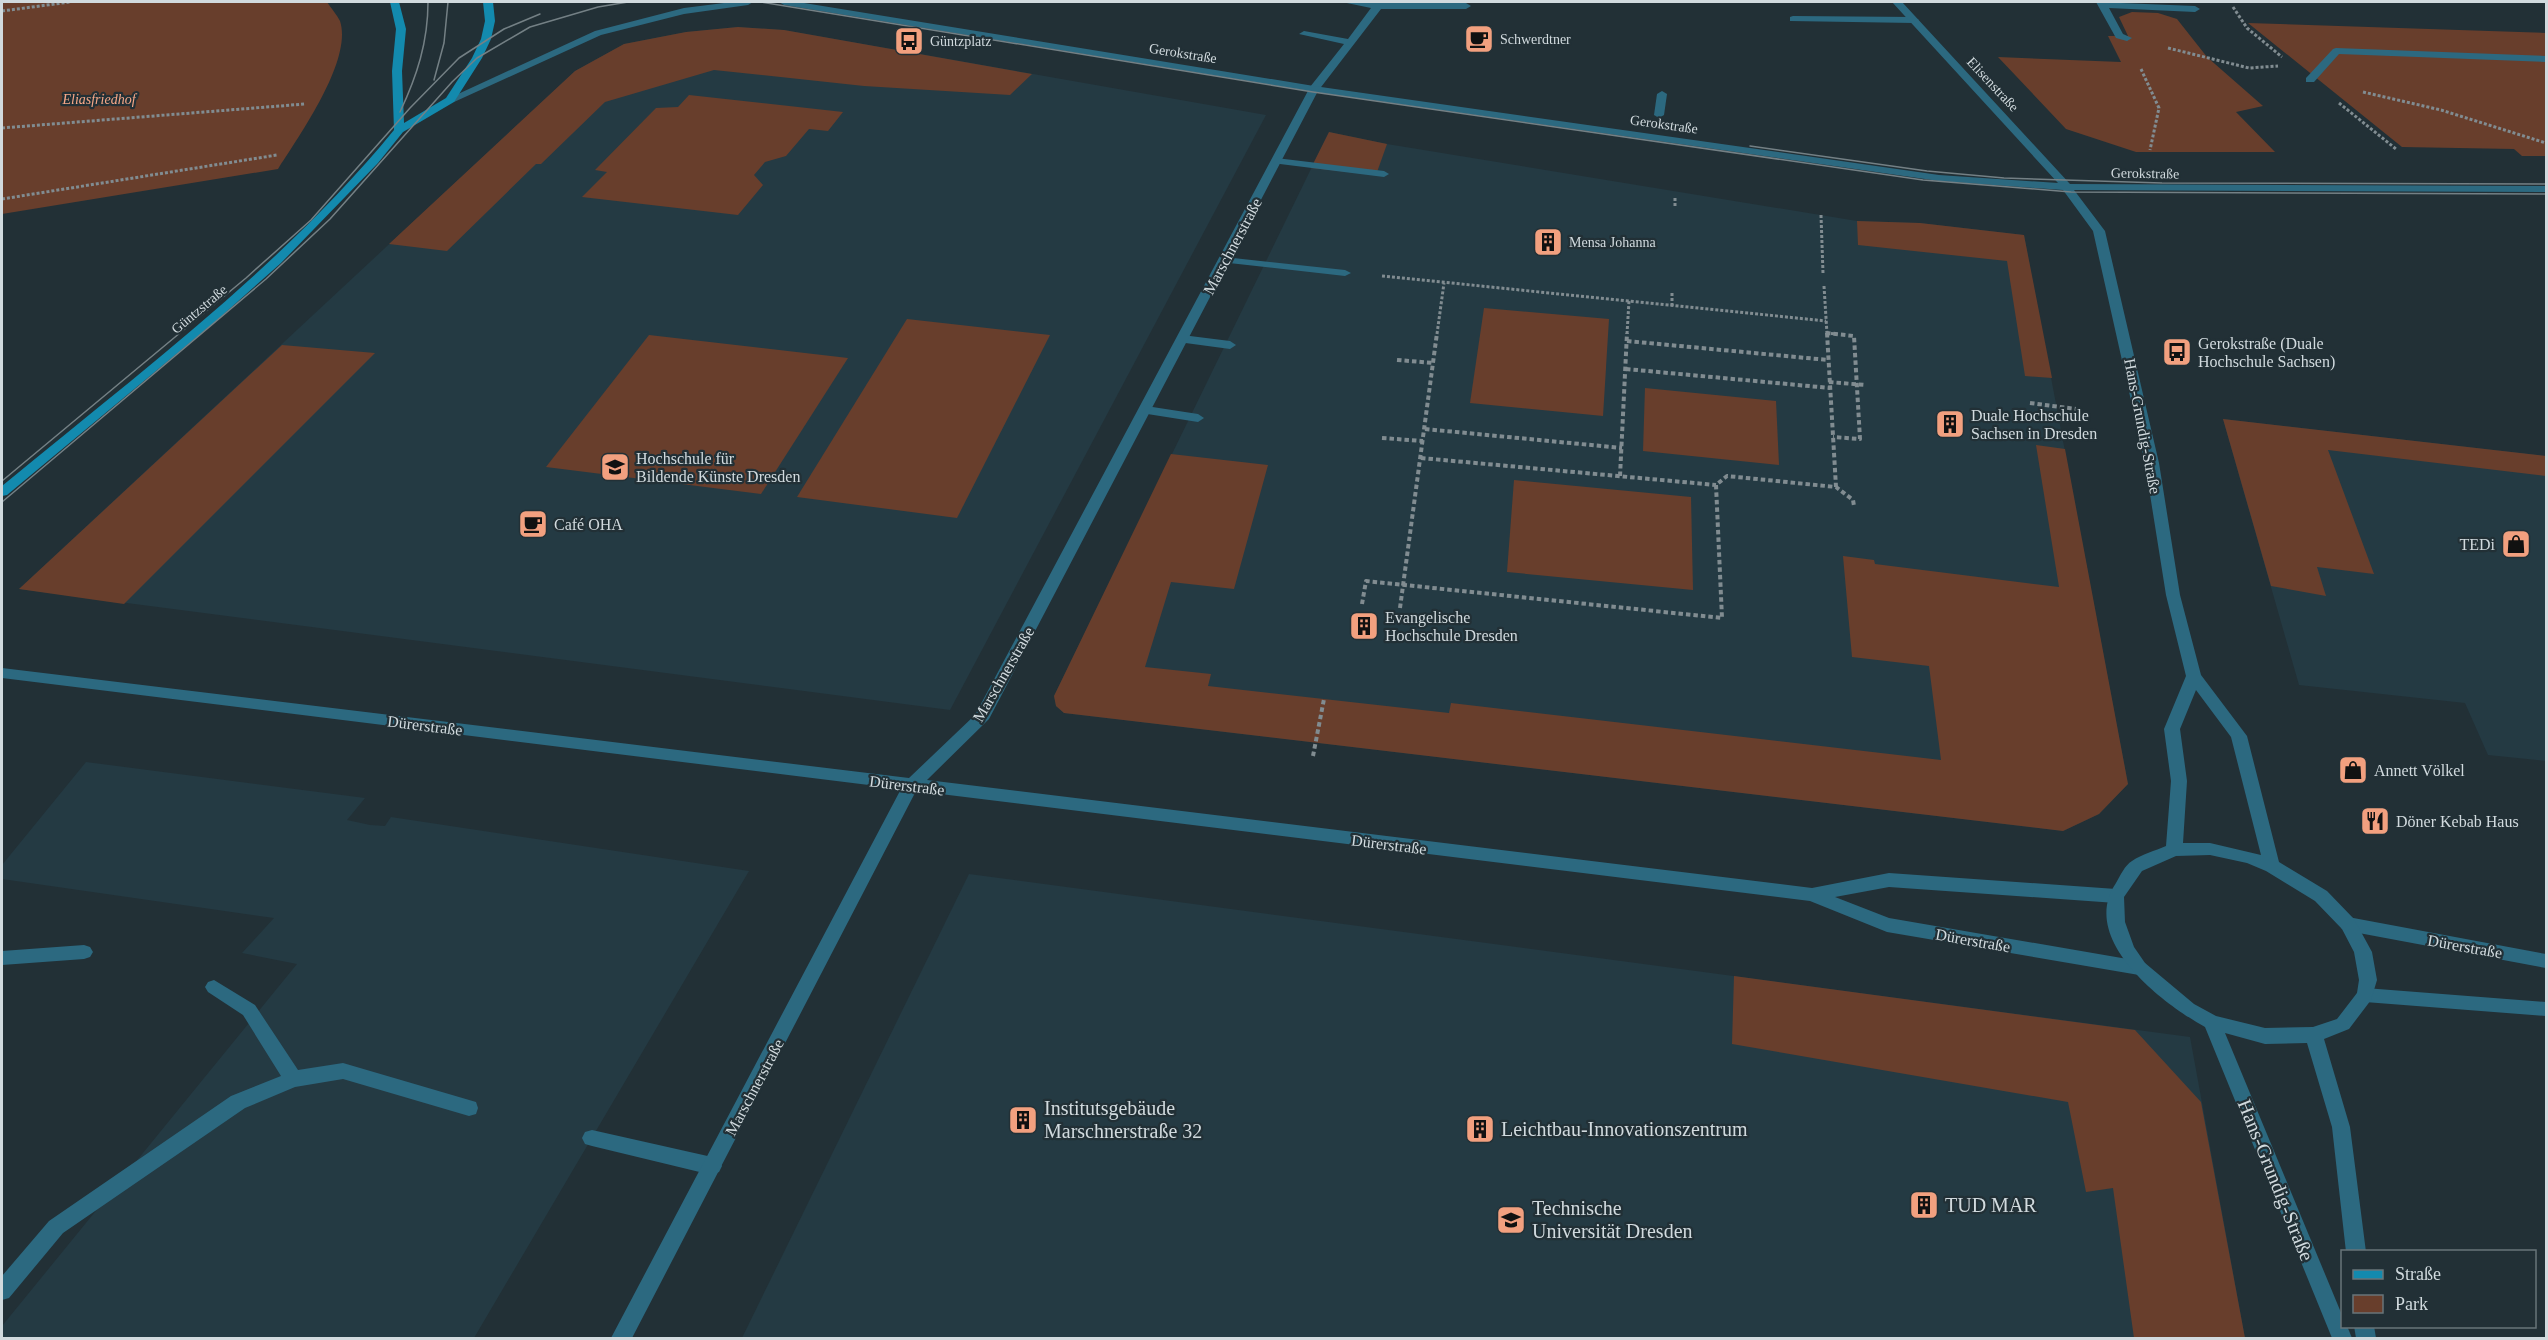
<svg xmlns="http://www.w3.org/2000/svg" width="2548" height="1340" font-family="Georgia,serif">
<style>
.built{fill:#243a43}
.green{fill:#683e2c}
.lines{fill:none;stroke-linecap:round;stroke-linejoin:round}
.path-far1{stroke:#818c91;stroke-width:3;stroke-dasharray:3 2;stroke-linecap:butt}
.path{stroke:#818c91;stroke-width:4;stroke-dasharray:4.5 3;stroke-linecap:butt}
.service{fill:#2c6980;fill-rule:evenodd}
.pedestrian{fill:#2c6980;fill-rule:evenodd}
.minor{fill:#2c6980;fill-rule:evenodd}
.tertiary{fill:#2c6980;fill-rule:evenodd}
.secondary{fill:#138aae;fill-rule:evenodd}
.tram{stroke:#748085;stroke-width:1.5}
.labels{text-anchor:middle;stroke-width:4.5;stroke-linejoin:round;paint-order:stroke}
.far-poi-label{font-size:14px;fill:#d1dade;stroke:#223036;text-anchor:start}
.far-street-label{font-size:14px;fill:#d1dade;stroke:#223036}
.far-park-label{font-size:14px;font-style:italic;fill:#f7a888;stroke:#223036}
.street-label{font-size:16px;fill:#d1dade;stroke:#223036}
.poi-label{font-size:16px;fill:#d1dade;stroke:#223036;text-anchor:start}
.near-poi-label{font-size:20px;fill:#d1dade;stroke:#223036;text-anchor:start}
.near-street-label{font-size:20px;fill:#d1dade;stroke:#223036}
</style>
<rect width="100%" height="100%" fill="#223036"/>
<g class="built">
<polygon points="738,27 784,30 1266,115 950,710 19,589 575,71 624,44 686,32"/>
<polygon points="1329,132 1387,144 1857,221 1920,223 2024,235 2128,784 2099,814 2063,831 1064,713 1056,706 1054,696"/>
<polygon points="2223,419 2546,456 2546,761 2488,755 2465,703 2299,685"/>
<polygon points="86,762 365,798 347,820 370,825 385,826 391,817 749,871 474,1338 2,1338 2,1326 297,964 242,953 274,918 2,879 2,865"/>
<polygon points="969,874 2190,1037 2245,1338 742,1338"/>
</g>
<g class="green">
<path d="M2,2h325c4,6 10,13 13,19 13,39 -41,115 -62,148l-276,45z"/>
<polygon points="2132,12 2158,13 2177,19 2207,57 2263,106 2236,112 2275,152 2136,152 2066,129 1998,57 2121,62 2108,36 2128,36 2119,17"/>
<polygon points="2248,23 2546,33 2546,156 2522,156 2514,149 2402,147"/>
<polygon points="738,27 784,30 1032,74 1010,95 864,86 714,70 605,102 541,164 536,164 447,251 389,244 575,71 624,44 686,32"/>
<polygon points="689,95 843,112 828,131 809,129 786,156 765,162 754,175 763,185 738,215 582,197 607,172 595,170 656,108 678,107"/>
<polygon points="1329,132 1387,144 1376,175 1311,168"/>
<polygon points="1857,221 1920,223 2024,235 2052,378 2025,376 2007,261 1858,245"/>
<polygon points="1484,308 1609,319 1603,416 1470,403"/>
<polygon points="907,319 1050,335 957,518 797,497"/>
<polygon points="649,335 848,358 761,494 546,467"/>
<polygon points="282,345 375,353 124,604 19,589"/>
<polygon points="1645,388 1776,401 1779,465 1643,451"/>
<polygon points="2223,419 2546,456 2546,476 2328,450 2374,574 2317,567 2326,596 2271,586"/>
<polygon points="2036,445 2065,449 2128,784 2099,814 2063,831 1064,713 1056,706 1054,696 1171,454 1268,465 1234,589 1171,582 1145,667 1211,674 1208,686 1449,713 1451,703 1941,760 1929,666 1852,657 1843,556 1874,560 1875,564 2059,587"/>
<polygon points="1514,480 1691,497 1693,590 1507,572"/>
<polygon points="1734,976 2135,1030 2201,1102 2245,1338 2134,1338 2113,1188 2086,1192 2068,1102 1732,1044"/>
</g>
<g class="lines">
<g class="path-far1">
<polyline points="2233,7 2247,28 2282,57"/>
<polyline points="2,11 70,2"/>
<polyline points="2168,48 2249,68 2278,66"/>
<polyline points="2141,69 2159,108 2150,150"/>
<polyline points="2363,92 2441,110 2546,143"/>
<polyline points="2339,103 2396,149"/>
<polyline points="2,128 305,104"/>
<polyline points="1675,198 1675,206"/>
<polyline points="2,199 277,155"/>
<polyline points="1821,215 1823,273"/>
<polyline points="1382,276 1826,321"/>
<polyline points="1824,286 1827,334"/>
<polyline points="1672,293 1672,306"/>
<polyline points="1826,333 1837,334"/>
<polyline points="1437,334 1444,283"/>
<polyline points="1627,334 1629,301"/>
</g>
<g class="path">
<polyline points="1826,333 1854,336 1860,439 1833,437"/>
<polyline points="1827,333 1836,487"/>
<polyline points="1627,341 1828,360"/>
<polyline points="1397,360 1434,363"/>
<polyline points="1626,369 1830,388"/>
<polyline points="1829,382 1865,385"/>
<polyline points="2030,403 2076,409"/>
<polyline points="1425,429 1622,448"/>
<polyline points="1382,438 1423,441"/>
<polyline points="1421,458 1716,485"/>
<polyline points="1620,476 1627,333"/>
<polyline points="1362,604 1366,581 1722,618 1716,485 1727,476 1836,487 1853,500 1854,506"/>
<polyline points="1400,608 1437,333"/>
<polyline points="1313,756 1324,699"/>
</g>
<g class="service">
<polygon points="2096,2 2195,6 2200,9 2195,12 2109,8 2123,34 2132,38 2127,41 2116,38"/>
<polygon points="1793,16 1914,17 1919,20 1914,23 1790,21 1790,17"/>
<polygon points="2336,48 2546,56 2546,62 2339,54 2314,82 2306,82 2306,78 2333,49"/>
<polygon points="1276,158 1384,171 1389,174 1384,177 1272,163 1271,161"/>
<polygon points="1224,257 1345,270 1351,273 1345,276 1220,262 1218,260"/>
<polygon points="1182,335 1230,341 1236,345 1230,349 1178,342 1178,336"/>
<polygon points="1146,406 1198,414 1204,418 1198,422 1141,413 1140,410"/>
<polygon points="84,945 90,947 93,952 90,957 84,959 2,965 2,951"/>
<polygon points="214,980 255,1005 298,1070 343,1063 476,1102 478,1108 476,1114 469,1116 343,1079 295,1087 245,1108 63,1233 9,1298 2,1300 2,1276 49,1221 231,1096 281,1076 243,1015 208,992 205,987 208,982"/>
<polygon points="592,1130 712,1157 719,1160 722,1166 719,1172 712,1175 592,1146 585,1144 582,1138 585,1132"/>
</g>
<g class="pedestrian">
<polygon points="1342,2 1466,3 1471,6 1466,9 1381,9 1318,91 1310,91 1310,87 1344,44 1299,34 1304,31 1348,39 1371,8"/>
<polygon points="1662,91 1667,94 1664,115 1659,118 1654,115 1657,94"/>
</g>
<g class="minor">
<polygon points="1314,86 1319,89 989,719 927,780 1812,888 1889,873 2116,889 2122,891 2124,896 2122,901 2116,903 1889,887 1835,897 1889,918 2139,961 2145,963 2148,968 2145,973 2139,975 1887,932 1810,901 916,791 632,1338 611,1338 901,789 2,678 2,668 909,778 975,715 1309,89"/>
<polygon points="2348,917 2546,954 2546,968 2348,931 2342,929 2339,924 2342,919"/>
<polygon points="2365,988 2546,1002 2546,1016 2365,1002 2359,1000 2356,995 2359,990"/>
</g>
<g class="tertiary">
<polygon points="732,2 753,2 748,5 684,14 601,35 454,102 445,100 595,31 684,8"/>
<path d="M779,2h19l516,84 625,89 119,8 -166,-181h10l168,182 476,2v6l-472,-2 31,41 54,232 21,132 21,80 46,61 32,126 48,29 27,28 18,33 5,28 -6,20 -22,29 -25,10 26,88 16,125h-20l-14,-125 -25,-84 -42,1 -40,-11 117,282v11h5l5,12h-20l-127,-311c-43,-24 -127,-88 -89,-144 4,-7 9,-18 16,-22 10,-7 23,-10 34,-15l5,-65 -7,-52 22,-53 -20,-81 -21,-132 -52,-232 -30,-41 -124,-9 -625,-89 -530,-87zM2196,690l35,47 30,118 -51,-12h-27l4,-62 -7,-52zM2210,855l37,8 19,8 49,30 27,28 12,23 5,28 -2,13 -20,26 -24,8 -48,1 -49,-12 -22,-12 -49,-41 -11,-16 -9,-25 -1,-25 18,-26 34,-15z"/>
<polygon points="2354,1326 2374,1326 2376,1338 2356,1338"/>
</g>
<path class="secondary" d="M390,2h9l7,27 -4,42 2,52 42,-25 26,-40 9,-19 4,-18 -2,-19h10l2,19 -4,18 -9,19 -28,44 -51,30 -25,31 -97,100 -65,58 -209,174 -5,1v-10c135,-112 280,-219 392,-356l-2,-59 4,-42z"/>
<g class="tram">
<polyline points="761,2 1313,92 1923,180 2071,192 2546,194"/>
<polyline points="434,80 444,43 448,2"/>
<path d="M400,112c17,-36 28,-70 28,-110"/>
<polyline points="1750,146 1927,171 2004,178 2162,183 2546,184"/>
<polyline points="2,481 246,278 311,220 410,108 459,58 504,29 540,14"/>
<polyline points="2,502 266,279 330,219 452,82 477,58 530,27 598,7 628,2"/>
</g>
</g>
<defs>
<g id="cafe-square" transform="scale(1.5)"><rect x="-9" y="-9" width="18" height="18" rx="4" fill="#f2a07f" stroke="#223036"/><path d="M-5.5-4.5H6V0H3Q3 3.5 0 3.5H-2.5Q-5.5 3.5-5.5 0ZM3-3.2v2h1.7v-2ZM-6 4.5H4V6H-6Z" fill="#111"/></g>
<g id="bus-square" transform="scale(1.5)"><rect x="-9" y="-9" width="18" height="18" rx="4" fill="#f2a07f" stroke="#223036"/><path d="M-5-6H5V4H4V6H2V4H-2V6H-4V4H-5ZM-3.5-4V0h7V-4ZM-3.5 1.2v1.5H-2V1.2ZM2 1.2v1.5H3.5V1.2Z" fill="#111"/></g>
<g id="building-square" transform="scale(1.5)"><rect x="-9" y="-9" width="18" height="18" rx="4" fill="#f2a07f" stroke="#223036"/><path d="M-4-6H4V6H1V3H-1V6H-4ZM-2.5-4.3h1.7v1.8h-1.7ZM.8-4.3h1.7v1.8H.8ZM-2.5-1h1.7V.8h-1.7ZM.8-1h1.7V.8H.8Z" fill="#111"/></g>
<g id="university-square" transform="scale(1.5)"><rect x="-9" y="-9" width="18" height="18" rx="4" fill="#f2a07f" stroke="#223036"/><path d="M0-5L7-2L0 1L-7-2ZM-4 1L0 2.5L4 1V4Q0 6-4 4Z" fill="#111"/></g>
<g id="shop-square" transform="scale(1.5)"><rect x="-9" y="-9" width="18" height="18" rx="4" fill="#f2a07f" stroke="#223036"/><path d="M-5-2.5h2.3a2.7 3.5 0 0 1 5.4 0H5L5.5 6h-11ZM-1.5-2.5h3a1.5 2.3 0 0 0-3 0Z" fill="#111"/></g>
<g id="restaurant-square" transform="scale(1.5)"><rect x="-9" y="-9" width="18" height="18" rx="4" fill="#f2a07f" stroke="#223036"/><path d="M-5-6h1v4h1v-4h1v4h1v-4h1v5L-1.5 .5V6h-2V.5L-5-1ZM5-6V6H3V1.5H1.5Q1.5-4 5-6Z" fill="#111"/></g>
</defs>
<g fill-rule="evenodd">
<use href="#cafe-square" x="1479" y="39"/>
<use href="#bus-square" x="909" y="41"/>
<use href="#building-square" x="1548" y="242"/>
<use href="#bus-square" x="2177" y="352"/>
<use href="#building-square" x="1950" y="424"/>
<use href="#university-square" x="615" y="467"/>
<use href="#cafe-square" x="533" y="524"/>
<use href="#shop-square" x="2516" y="544"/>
<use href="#building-square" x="1364" y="626"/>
<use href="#shop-square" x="2353" y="770"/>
<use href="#restaurant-square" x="2375" y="821"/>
<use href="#building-square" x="1023" y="1120"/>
<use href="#building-square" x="1480" y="1129"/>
<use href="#building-square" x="1924" y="1205"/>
<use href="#university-square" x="1511" y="1220"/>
</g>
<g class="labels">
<g class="far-poi-label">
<text x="1500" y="44">Schwerdtner</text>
<text x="930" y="46">Güntzplatz</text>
<text x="1569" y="247">Mensa Johanna</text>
</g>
<g class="far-street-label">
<text transform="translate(1183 53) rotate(9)" y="5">Gerokstraße</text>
<text transform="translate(1993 84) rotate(47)" y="5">Elisenstraße</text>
<text transform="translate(1664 124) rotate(8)" y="5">Gerokstraße</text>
<text transform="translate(2145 173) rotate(1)" y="5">Gerokstraße</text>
<text transform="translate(199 309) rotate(-40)" y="5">Güntzstraße</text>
</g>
<g class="far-park-label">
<text x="99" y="104">Eliasfriedhof</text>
</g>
<g class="street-label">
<text transform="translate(1232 246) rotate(-62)" y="6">Marschnerstraße</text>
<text transform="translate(2143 426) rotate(79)" y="6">Hans-Grundig-Straße</text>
<text transform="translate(1003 674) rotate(-60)" y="6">Marschnerstraße</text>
<text transform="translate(425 725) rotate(7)" y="6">Dürerstraße</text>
<text transform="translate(907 785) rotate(7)" y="6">Dürerstraße</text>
<text transform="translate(1389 844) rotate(7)" y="6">Dürerstraße</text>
<text transform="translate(1973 940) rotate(10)" y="6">Dürerstraße</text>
<text transform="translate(2465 946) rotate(10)" y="6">Dürerstraße</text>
<text transform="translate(754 1087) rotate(-62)" y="6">Marschnerstraße</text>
</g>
<g class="poi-label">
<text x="2198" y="349">Gerokstraße (Duale<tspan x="2198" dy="18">Hochschule Sachsen)</tspan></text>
<text x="1971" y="421">Duale Hochschule<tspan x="1971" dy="18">Sachsen in Dresden</tspan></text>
<text x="636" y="464">Hochschule für<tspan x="636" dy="18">Bildende Künste Dresden</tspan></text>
<text x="554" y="530">Café OHA</text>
<text x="2495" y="550" text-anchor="end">TEDi</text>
<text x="1385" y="623">Evangelische<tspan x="1385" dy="18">Hochschule Dresden</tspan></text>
<text x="2374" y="776">Annett Völkel</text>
<text x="2396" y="827">Döner Kebab Haus</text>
</g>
<g class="near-poi-label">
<text x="1044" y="1115">Institutsgebäude<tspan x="1044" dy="23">Marschnerstraße 32</tspan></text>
<text x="1501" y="1136">Leichtbau-Innovationszentrum</text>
<text x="1945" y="1212">TUD MAR</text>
<text x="1532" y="1215">Technische<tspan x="1532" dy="23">Universität Dresden</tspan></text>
</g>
<g class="near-street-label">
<text transform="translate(2276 1180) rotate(68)" y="7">Hans-Grundig-Straße</text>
</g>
</g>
<rect width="2548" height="1340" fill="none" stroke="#d1dade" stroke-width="6"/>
<rect x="2341" y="1250" width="195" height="78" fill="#223036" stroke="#687479" stroke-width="1.5"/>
<rect x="2353" y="1270" width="30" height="9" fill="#138aae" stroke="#687479" stroke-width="1.5"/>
<text x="2395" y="1280" font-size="18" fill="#d1dade">Straße</text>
<rect x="2353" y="1295" width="30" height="18" fill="#683e2c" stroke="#687479" stroke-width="1.5"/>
<text x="2395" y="1310" font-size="18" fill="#d1dade">Park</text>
</svg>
